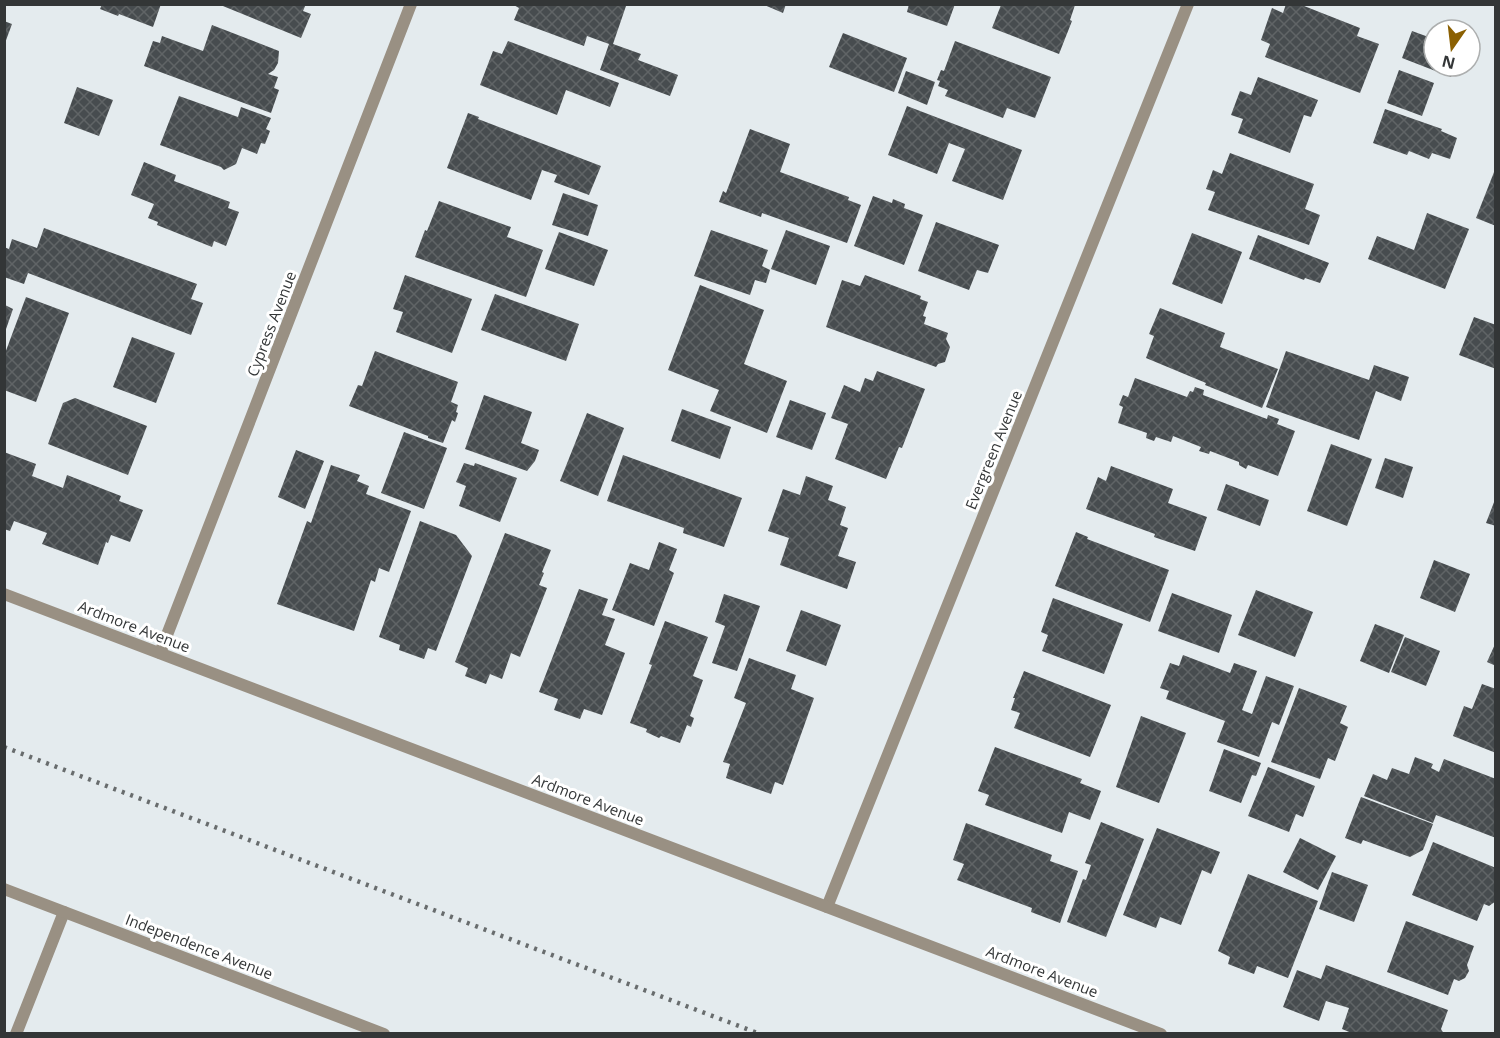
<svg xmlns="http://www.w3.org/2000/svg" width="1500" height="1038" font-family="'Open Sans',sans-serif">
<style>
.building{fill:url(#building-cross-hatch)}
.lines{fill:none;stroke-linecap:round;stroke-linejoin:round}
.minor{stroke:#999083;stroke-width:12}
.tertiary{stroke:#999083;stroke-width:12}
.rail{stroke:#686c6d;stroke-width:4.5;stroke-dasharray:3 6;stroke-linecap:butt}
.labels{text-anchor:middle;stroke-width:6;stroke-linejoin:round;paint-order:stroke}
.street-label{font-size:15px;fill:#333637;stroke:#fff}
</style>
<defs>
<pattern id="building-cross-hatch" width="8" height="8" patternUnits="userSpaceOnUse" patternTransform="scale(1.5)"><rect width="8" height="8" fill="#474c4f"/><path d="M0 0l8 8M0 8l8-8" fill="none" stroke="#606466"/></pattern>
</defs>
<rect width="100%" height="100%" fill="#e4ebee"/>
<g class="building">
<polygon points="102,4 161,4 153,27 119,14 118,16 100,9"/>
<polygon points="218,4 306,4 303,11 311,14 301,38"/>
<polygon points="512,4 626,6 613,44 641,54 638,60 678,75 670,96 600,70 609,44 587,36 584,46 514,20 519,8"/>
<polygon points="762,4 786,4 783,13"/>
<polygon points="909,4 955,4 947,26 907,12"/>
<polygon points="1286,4 1299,4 1360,28 1357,36 1379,44 1360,93 1265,57 1270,44 1261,40 1272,8 1283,13"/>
<polygon points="1001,5 1075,5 1070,20 1072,21 1059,54 992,28"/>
<polygon points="4,21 12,24 5,43 4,43"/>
<polygon points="212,25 279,51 278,63 274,70 268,74 278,77 274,88 279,90 271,113 144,66 153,41 160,43 162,36 203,51"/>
<polygon points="1412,31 1434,39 1434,66 1455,66 1451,77 1402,58"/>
<polygon points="843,33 907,58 894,92 829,67"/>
<polygon points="508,41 619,83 610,107 566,90 557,115 480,85 493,51 502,54"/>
<polygon points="955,41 1051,77 1035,118 1007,108 1003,118 945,96 948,90 938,86 940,81 937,80 941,70 944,71"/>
<polygon points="1399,70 1434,83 1422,116 1387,103"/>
<polygon points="906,71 935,82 927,105 898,93"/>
<polygon points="1258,77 1318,100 1311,117 1304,115 1290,153 1238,133 1243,119 1231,115 1240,91 1251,95"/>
<polygon points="77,87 113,100 99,136 64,123"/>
<polygon points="179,96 238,117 241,107 271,118 266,129 270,131 265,144 261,143 257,154 242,148 236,164 224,170 221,167 160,145"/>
<polygon points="907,106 1022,150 1003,200 952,181 965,149 949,143 937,174 888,155"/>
<polygon points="1385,109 1442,129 1441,131 1457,138 1450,159 1432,153 1429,159 1409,151 1407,155 1373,143"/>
<polygon points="468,113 479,117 478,119 601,166 589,195 554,182 557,175 542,170 531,200 447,168"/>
<polygon points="750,129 790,144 780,172 849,197 848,200 861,205 847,243 762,213 761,217 719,202 723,191 726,193"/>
<polygon points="1230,153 1314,184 1305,209 1320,215 1309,245 1208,210 1215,192 1206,189 1213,170 1222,174"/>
<polygon points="144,162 176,175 174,181 230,202 228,208 239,212 226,246 214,241 212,247 157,225 158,222 148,218 154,204 131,195"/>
<polygon points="1496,167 1496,226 1476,218"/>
<polygon points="563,193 598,205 588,236 552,225"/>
<polygon points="873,196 892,203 893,199 905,204 904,208 923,215 904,265 854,246"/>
<polygon points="439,201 511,227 507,237 543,250 526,297 415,257 425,230 427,231"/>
<polygon points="1427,213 1469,229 1445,289 1368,259 1377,236 1414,250"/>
<polygon points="936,222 999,245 988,273 977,270 969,290 918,271"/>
<polygon points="44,228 197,284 191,299 203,303 191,335 28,273 24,284 4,277 4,247 9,249 12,239 37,248"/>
<polygon points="711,230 768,250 762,266 770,270 766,283 755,280 750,295 694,276"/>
<polygon points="786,230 830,246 816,285 771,269"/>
<polygon points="559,232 608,250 594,286 545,269"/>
<polygon points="1192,233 1242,252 1222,304 1172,284"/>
<polygon points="1258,235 1329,263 1320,283 1305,278 1304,280 1249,259"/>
<polygon points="405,275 472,299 452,353 396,332 403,312 393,309"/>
<polygon points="865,275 921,296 920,299 928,302 923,316 926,317 924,324 948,333 946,339 950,347 945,362 938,364 936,367 826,327 842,280 860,286"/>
<polygon points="700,285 764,310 744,364 787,381 767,433 710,411 719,390 668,370"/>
<polygon points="495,294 579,324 566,361 481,330"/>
<polygon points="26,297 69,313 36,402 4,390 4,356"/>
<polygon points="5,305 13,309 5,332"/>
<polygon points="1160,308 1225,333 1220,347 1278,369 1262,408 1205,385 1206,383 1146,358 1154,336 1149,334"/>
<polygon points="1474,317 1496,325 1496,369 1459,355"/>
<polygon points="132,337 175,353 156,403 113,387"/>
<polygon points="375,351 458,382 451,402 458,405 456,412 458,413 455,422 452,420 443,443 428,438 428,436 349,406 358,385 362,386"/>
<polygon points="1286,351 1369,380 1374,365 1409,377 1401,401 1376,391 1359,440 1266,407"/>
<polygon points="877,371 925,389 902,448 899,447 886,479 835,459 848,424 831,418 844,385 860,392 865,378 873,381"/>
<polygon points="1135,378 1187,397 1190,391 1193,392 1195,387 1204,390 1203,395 1267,419 1268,415 1279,419 1277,424 1295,431 1278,476 1248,465 1246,469 1239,465 1239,462 1210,451 1209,454 1199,451 1201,447 1173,436 1171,442 1156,437 1154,441 1146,438 1147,433 1118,423 1123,407 1119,405 1123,395 1128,397"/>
<polygon points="484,395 532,412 521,443 539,450 535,461 527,471 465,449"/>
<polygon points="75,398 147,426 128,475 48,444 63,403"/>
<polygon points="790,400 826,413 812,450 776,437"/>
<polygon points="682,409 731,427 720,459 671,441"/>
<polygon points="587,413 624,428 598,496 560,481"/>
<polygon points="404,432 447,448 424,509 381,493"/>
<polygon points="1331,444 1372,459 1347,526 1307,511"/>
<polygon points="296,450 324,461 305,509 278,497"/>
<polygon points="4,452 36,464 32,476 63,488 67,475 121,496 119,501 143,510 130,542 111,535 108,543 106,542 98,565 42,544 47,533 14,521 10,531 4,529"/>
<polygon points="623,455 742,498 724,547 683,533 684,528 607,501"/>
<polygon points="1385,458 1413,467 1403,498 1375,488"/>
<polygon points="464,463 474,466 475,463 517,478 500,522 459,506 466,486 456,482"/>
<polygon points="331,465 360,475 357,481 369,486 366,494 411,511 389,572 379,568 375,582 371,580 354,631 277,604 307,521 311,523"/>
<polygon points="1111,466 1173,489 1168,503 1207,517 1195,551 1154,537 1155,534 1086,509 1098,477 1106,481"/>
<polygon points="806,476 833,486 828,500 846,507 840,525 848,528 838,556 856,562 847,589 780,565 789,538 768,531 783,489 800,495"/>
<polygon points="1226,484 1269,500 1260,526 1217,510"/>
<polygon points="1496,497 1496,526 1486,523"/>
<polygon points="420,521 456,535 472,556 436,651 428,648 424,659 399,650 400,645 379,637"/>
<polygon points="1076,532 1088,537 1087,539 1169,570 1150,622 1055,586"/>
<polygon points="505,533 551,550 542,572 544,573 539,585 547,588 520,657 511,653 502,679 490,674 486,684 465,676 468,668 455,662"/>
<polygon points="659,542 677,549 669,570 674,573 654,626 612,610 630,563 649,570"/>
<polygon points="1434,560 1470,574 1455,612 1420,598"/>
<polygon points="579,589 608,599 602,615 615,619 605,645 625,653 602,715 584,709 580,719 554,710 558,699 539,692"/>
<polygon points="1256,590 1313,612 1295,657 1238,635"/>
<polygon points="1172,593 1232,615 1219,653 1158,631"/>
<polygon points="724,594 760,606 737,671 712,663 725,626 715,622"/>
<polygon points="1053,598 1123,624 1104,674 1042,651 1048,635 1041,632"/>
<polygon points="801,610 841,625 826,666 786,651"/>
<polygon points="665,621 708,637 693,676 703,680 690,716 694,718 691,727 687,725 680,743 661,736 659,738 646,732 647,729 630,723 652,665 649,664"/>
<polygon points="1375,624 1404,635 1389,673 1360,661"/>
<polygon points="1405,637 1440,651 1426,686 1391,672"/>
<polygon points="1496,642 1496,666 1487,662"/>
<polygon points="1183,655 1230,673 1234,663 1257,671 1242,710 1252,714 1266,676 1294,686 1279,725 1272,722 1259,757 1217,742 1225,721 1166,699 1169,691 1160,688 1170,663 1179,666"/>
<polygon points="749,658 796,675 791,689 814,698 783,785 775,782 771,794 726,778 730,764 723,762 746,703 734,698"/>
<polygon points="1024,671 1111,705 1090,757 1014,728 1020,713 1011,710 1015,698 1013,698"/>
<polygon points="1482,684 1496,689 1496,753 1453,736 1464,706 1472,709"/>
<polygon points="1299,688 1347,706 1340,723 1348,727 1335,761 1328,758 1320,779 1271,762"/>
<polygon points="1141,716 1186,733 1159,803 1116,787"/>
<polygon points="995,747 1082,779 1080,783 1101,791 1090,820 1069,812 1062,833 985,805 989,795 978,791"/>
<polygon points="1224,749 1261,763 1256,776 1252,775 1241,803 1209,791"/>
<polygon points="1415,757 1433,764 1431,768 1439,772 1444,759 1496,779 1496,838 1436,815 1433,823 1364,796 1373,774 1387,780 1392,768 1409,774"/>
<polygon points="1268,767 1315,786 1303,817 1296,814 1289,832 1248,816"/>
<polygon points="1361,797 1433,824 1423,850 1410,857 1363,840 1361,844 1345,838"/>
<polygon points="1101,822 1144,839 1106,937 1067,922 1083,879 1086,880 1091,865 1085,863"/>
<polygon points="966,823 1052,855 1050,861 1078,871 1060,923 1031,912 1032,908 957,880 964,864 953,860"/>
<polygon points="1157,828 1220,852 1211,874 1202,870 1181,925 1160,917 1156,928 1123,915"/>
<polygon points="1300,838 1336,856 1318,890 1283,872"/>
<polygon points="1433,842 1496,868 1496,901 1489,906 1484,904 1477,921 1412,895"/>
<polygon points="1332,872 1368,885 1354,922 1319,909"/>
<polygon points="1248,874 1318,901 1288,978 1257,966 1254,974 1228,964 1230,957 1218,951"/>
<polygon points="1406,921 1474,946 1467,965 1469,971 1465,978 1459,981 1454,979 1448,995 1387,972"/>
<polygon points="1326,965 1448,1010 1441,1029 1444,1034 1354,1034 1342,1029 1349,1008 1326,1001 1319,1021 1283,1007 1297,970 1321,979"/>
</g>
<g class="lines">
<g class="minor">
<polyline points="160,653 411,4"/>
<polyline points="827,907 1188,4"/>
<polyline points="16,1034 64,912"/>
</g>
<g class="tertiary">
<polyline points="4,594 1161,1034"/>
<polyline points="4,889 384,1034"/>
</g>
<polyline class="rail" points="4,747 760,1034"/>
</g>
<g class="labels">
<g class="street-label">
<text transform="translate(272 324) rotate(-69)" y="5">Cypress Avenue</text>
<text transform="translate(994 450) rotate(-68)" y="5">Evergreen Avenue</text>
<text transform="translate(134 627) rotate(21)" y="5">Ardmore Avenue</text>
<text transform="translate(588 800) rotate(21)" y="5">Ardmore Avenue</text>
<text transform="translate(199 947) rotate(21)" y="5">Independence Avenue</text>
<text transform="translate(1042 972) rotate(21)" y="5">Ardmore Avenue</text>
</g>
</g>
<rect width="1500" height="1038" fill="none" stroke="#333637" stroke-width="12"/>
<g transform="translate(1452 48) rotate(194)"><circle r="28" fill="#ffffff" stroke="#adafaf" stroke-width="1.5"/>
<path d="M0-4.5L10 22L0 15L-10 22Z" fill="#8b6002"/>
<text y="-9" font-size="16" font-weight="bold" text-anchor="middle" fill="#333637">N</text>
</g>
</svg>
